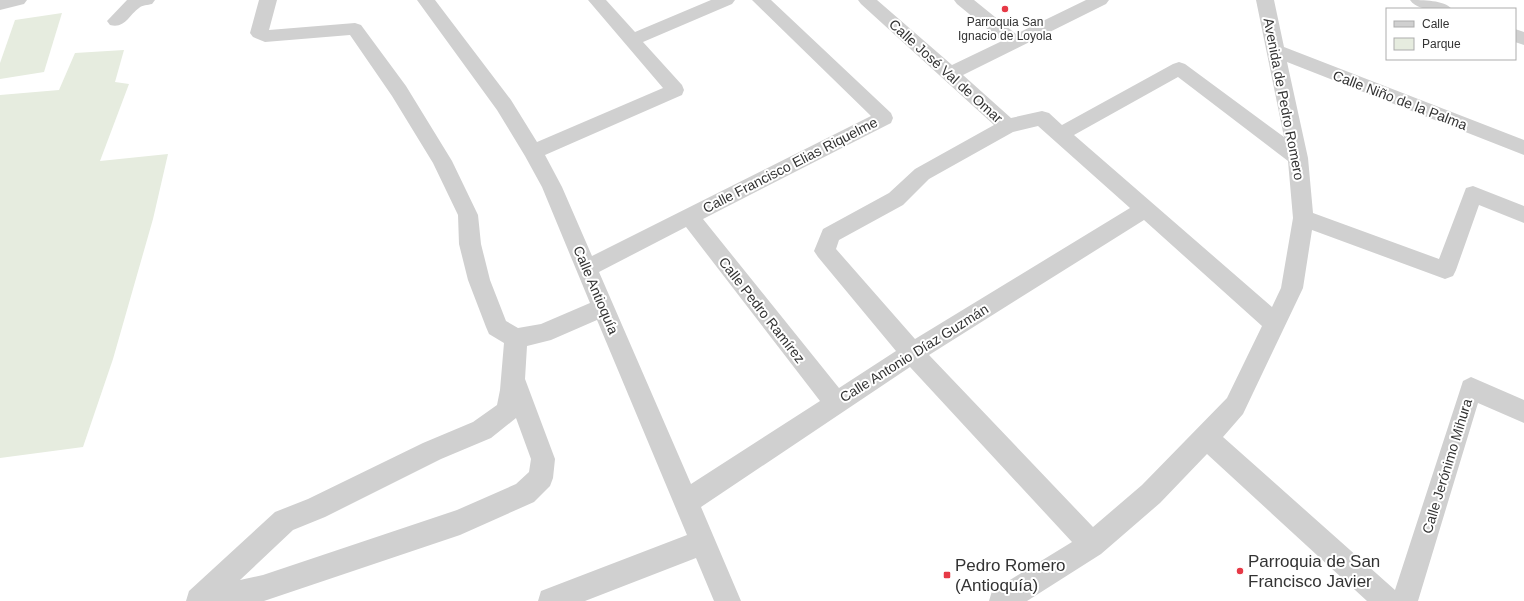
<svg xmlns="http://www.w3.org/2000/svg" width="1524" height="601" font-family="Arial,sans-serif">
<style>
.green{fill:#e6ecdf}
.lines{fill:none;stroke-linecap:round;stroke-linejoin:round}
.minor{fill:#d0d0d0;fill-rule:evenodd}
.poi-dot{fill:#e63946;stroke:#fff;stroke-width:1.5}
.labels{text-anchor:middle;stroke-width:4;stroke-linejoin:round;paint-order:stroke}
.far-poi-label{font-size:12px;fill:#333;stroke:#fff}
.street-label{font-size:14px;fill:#333;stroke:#fff}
.near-poi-label{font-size:17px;fill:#333;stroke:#fff;text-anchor:start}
</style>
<rect width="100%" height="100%" fill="#fff"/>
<g class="green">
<polygon points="62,13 44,72 0,79 0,63 15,20"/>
<polygon points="124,50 115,82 129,84 100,161 168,154 153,219 113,359 83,447 0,458 0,95 59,90 75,53"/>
</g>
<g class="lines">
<g class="minor">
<polygon points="0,0 27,0 24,4 0,10"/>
<path d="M127,0h28l-3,4c-4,1 -10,1 -13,4 -10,7 -14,21 -29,17l-3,-4z"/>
<path d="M259,0h18l-8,30 86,-7 6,2 45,61 46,75 26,54 3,29 9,36 16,41 12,7 23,-4 49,-21 -48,-116 -17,-31 -28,-46 -80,-110h18l76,100 26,42 126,-54 -75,-88h18l29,32 76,-32h24l-3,4 -89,38 39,43 2,5 -2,5 -137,60 17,32 30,69 279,-140 -119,-116h19l120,113 2,5 -2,5 -188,96 136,169 57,-37 -78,-94 -4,-6 9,-22 66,-36 26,-24 79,-44 -133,-121 -3,-4h19l75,65 50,-24 -45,-37 -3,-4h20l42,34 70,-34h23l-3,4 -143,71 48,43 31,-7 7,2 13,12 111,-61 6,-2 6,2 99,73 -28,-137h18l10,47 240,93v15l-237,-93 21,96 5,55 126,46 27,-71 7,-2 51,20v17l-45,-18 -23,65 -3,6 -8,3 -133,-49 -9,58 -60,126 -20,23 172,153 68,-209 8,-4 53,23v23l-46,-20 -60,198h-51l-160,-147 -47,49 -59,51 -74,47h-38l3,-10 80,-49 -162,-175 -209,140 40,94h-27l-18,-43 -111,43h-47l3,-10 146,-56 -90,-215 -46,20 -24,6 -2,33 30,80 -2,19 -3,8 -16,16 -74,33 -196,66h-78l3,-10 86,-79 33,-13 115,-56 50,-21 24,-17 3,-15 4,-47 -15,-9 -3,-7 -18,-47 -9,-36 -1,-29 -25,-52 -41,-67 -42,-61 -85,7 -12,-5 -3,-4zM1178,77l110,84 5,57 -12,70 -9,19 -198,-172zM1038,126l92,82 -215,131 -79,-90 3,-9 64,-35 26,-26 84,-47zM1144,220l118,106 -35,72 -85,87 -49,42 -164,-172zM686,227l134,174 -129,83 -92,-212zM516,418l15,41 -2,13 -13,12 -59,26 -194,65 -23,5 53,-50 32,-13 116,-58 50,-21z"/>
<path d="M1410,0c13,0 34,0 42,9 -13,0 -34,3 -42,-9z"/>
<polygon points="1515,29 1524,32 1524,45 1515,42"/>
</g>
</g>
<g class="poi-dot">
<circle cx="1005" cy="9" r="4"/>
<circle cx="1240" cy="571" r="4"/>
<rect x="943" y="571" width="8" height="8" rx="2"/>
</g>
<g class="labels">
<g class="far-poi-label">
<text x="1005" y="26">Parroquia San<tspan x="1005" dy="14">Ignacio de Loyola</tspan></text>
</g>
<g class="street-label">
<text transform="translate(946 71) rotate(42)" y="5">Calle José Val de Omar</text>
<text transform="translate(1284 99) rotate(79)" y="5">Avenida de Pedro Romero</text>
<text transform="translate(1400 100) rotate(21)" y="5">Calle Niño de la Palma</text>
<text transform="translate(790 165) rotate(-27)" y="5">Calle Francisco Elias Riquelme</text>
<text transform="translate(596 290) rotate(67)" y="5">Calle Antioquía</text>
<text transform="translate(762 310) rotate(52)" y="5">Calle Pedro Ramírez</text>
<text transform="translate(914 353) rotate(-32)" y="5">Calle Antonio Díaz Guzmán</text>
<text transform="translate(1447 466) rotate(-73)" y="5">Calle Jerónimo Mihura</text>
</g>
<g class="near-poi-label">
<text x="1248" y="567">Parroquia de San<tspan x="1248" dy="20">Francisco Javier</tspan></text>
<text x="955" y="571">Pedro Romero<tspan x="955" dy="20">(Antioquía)</tspan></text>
</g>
</g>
<rect x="1386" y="8" width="130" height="52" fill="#ffffff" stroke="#adadad"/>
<rect x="1394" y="21" width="20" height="6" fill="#d0d0d0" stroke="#adadad"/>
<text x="1422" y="28" font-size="12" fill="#333333">Calle</text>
<rect x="1394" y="38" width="20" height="12" fill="#e6ecdf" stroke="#adadad"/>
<text x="1422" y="48" font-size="12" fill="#333333">Parque</text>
</svg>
